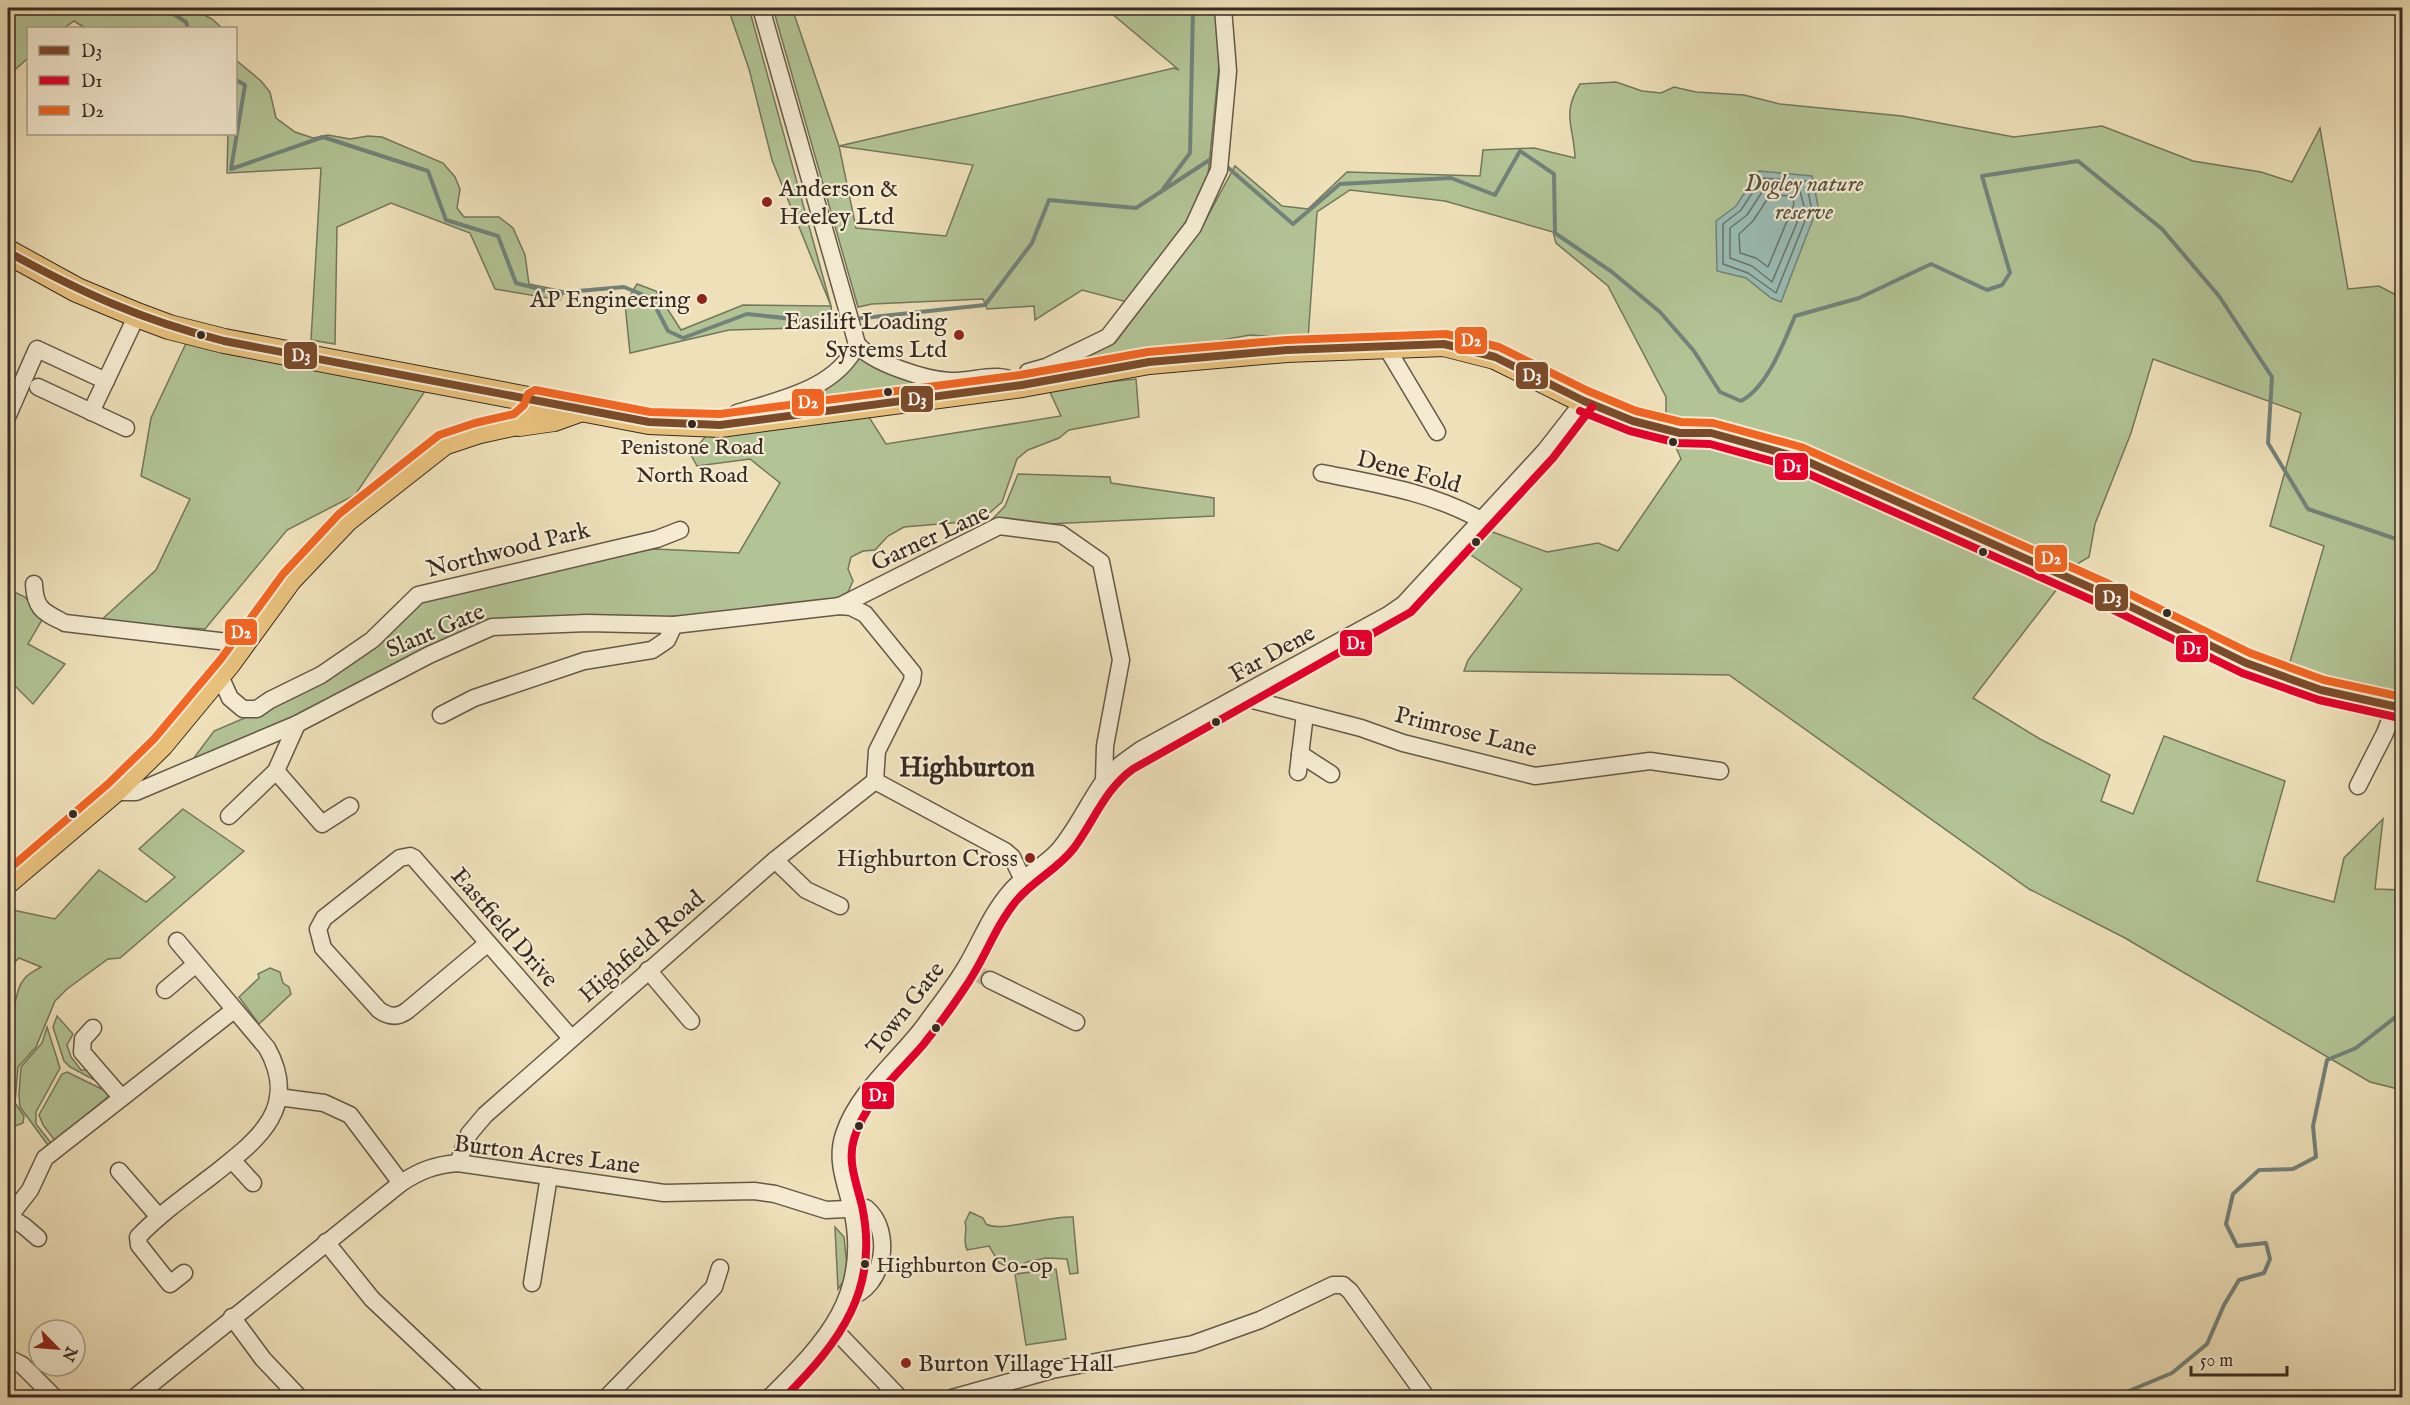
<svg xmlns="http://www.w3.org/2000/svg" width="2410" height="1405" font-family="'IM FELL English',serif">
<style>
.green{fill:#b2c395;stroke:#74765c;stroke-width:1.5;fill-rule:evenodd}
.water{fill:#9abcb5;stroke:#72827b;stroke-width:1.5}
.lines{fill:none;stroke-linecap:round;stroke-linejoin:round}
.shore{stroke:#68736c;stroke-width:1.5}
.stream{stroke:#72827b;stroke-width:4}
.minor-tunnel{stroke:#c9bc9b;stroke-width:16;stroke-dasharray:16 8;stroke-linecap:butt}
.minor-casing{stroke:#655848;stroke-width:19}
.major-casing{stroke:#372a23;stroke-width:23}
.highway-casing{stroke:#372a23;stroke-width:26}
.minor{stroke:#f4ebd2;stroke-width:16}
.major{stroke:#e7c07c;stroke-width:21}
.highway{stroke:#e7c07c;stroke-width:24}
.bus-1-casing{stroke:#f4ebd2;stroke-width:12}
.bus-2-casing{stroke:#f4ebd2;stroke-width:12}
.bus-3-casing{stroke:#f4ebd2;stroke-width:12}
.bus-1{stroke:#7a4b2a;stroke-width:8}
.bus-2{stroke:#e4002b;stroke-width:8}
.bus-3{stroke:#f26522;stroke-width:8}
.poi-dot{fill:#8f2418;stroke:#f4ebd2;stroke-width:2}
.bus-dot{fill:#372a23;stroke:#f4ebd2;stroke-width:2}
.labels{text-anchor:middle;stroke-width:4.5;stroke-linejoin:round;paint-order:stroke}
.bus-label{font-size:22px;fill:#372a23;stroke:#f4ebd2}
.park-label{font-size:24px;font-style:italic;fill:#565040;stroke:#f4ebd2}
.poi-label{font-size:24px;fill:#372a23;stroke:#f4ebd2;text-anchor:end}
.street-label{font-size:24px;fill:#372a23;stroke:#f4ebd2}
.quarter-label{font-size:27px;font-weight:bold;fill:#372a23;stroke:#f4ebd2}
.line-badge{stroke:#f4ebd2;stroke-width:2}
.badge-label{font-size:16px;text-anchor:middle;font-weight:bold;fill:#fff}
</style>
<rect width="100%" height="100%" fill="#eee0b9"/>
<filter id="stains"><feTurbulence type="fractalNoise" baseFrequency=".00333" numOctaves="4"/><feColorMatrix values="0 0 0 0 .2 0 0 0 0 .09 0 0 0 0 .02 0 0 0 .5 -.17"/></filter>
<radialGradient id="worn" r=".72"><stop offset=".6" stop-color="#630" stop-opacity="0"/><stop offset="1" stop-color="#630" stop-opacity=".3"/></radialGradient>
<g class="green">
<polygon points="8,8 191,8 212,19 222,28 85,28 74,21 64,28 28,28 28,58 8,76"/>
<polygon points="728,8 749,8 831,306 833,327 729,330 630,353 625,304 637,284 656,291 681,330 743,305 831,306 772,160 749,69"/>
<path d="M773,8h19l47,138 335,-78 5,2 -74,-62h114l1,48 -12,119 -21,45 -60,82 -45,-12 -47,30 -1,-14 -47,3 -4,-10 -111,5 -14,3zM839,146l134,19 -27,71 -90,-8z"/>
<polygon points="236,60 261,81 270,92 276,118 295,132 313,138 328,135 350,139 368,136 382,137 443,163 455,177 460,189 457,208 464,217 499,217 513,228 525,255 529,284 564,291 560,300 495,289 470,233 391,203 337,227 335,344 311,340 321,168 227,173 228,134 236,134"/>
<path d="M1616,82l26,9 19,2 13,-6 22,5 48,3 36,9 122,12 112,21 88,-11 91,35 68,11 31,10 28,-54 28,161 31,-3 23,12v398l-79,-17 -34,-14 35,-119 -54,-20 31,-113 -148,-54 -22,74 -36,91 -6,33 -22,13 -268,-122 -133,-25v-26l-58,-111 -52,-43 -3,-11 -108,-31 -95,-11 -33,22 -9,127 -58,-4 -189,34 54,-26 84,-111 36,-66 47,40 26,3 39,-37 133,4 3,-26 51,-2 41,10c-1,-32 -14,-43 5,-74z"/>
<polygon points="187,341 425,391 355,495 287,530 205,629 99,622 156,570 190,499 141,476 151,418"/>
<polygon points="860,358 938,387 768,411 840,376"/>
<polygon points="1136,379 1139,417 1069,430 1059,438 1028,450 1017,459 1002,502 986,516 975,521 904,527 888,536 875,550 863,551 851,557 848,569 853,581 848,592 838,598 676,618 574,615 534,619 322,704 191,762 214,731 268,708 418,601 625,553 655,549 739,553 780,483 750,459 697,466 691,455 708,433 867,414 886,444 1061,416 1048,388"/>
<polygon points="1672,438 1788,470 2057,589 1973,698 2040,739 2110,775 2101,801 2133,814 2164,736 2285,781 2257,881 2334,902 2344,858 2383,819 2375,889 2402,890 2402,1090 2370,1082 2125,938 2029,889 1729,675 1464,671 1468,660 1522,589 1471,555 1490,531 1547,552 1598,543 1618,551 1681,459"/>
<polygon points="1018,474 1110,477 1111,483 1214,498 1214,516 985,527 1005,506"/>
<polygon points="8,589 25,597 43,618 28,644 65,664 33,704 8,679"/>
<path d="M183,809l61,42 -124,107 -12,1 -41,30 -12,12 -19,46 -18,20 -3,36 9,13 -1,7 -15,6v-107c9,-13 6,-32 17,-44 4,-5 11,-8 16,-11l-22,-9 -11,11v-60l47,10 44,-49 47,32 29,-25 -36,-28z"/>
<polygon points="270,968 280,972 283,983 289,987 291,994 259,1024 239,997 259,978 258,974"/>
<polygon points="57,1016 73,1034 67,1045 71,1057 81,1070 87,1070 102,1084 70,1067 64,1061 53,1027"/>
<polygon points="47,1027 60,1068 36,1112 36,1124 52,1144 50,1148 20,1107 19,1095 21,1067 42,1043"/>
<polygon points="67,1072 108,1092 109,1096 55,1141 43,1125 39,1115 62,1074"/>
<path d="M970,1212l13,6 3,6c15,9 63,-9 87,-7l5,56 -8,1 -3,-15 -21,-1 -19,4 -14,7 -14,-6 -10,-17 -22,4c-5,-10 1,-18 -2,-28z"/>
<polygon points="835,1227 844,1237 848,1275 838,1289"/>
<polygon points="1056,1269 1066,1339 1026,1345 1015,1274"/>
</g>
<polygon class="water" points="1759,171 1812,176 1818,206 1781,302 1771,298 1746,278 1717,271 1716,221 1736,206"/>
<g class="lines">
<g class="shore">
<polygon points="1762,178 1806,181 1811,206 1776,293 1748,273 1723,264 1723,224 1741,210"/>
<polygon points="1766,186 1799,188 1804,206 1772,282 1752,266 1730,258 1730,228 1747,215"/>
<polygon points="1770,195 1792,196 1794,204 1768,267 1756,258 1740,253 1739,234 1753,221"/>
</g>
<g class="stream">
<polyline points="111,8 114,8"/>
<polyline points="164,8 186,22 188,28"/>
<polyline points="236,80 245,85 231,169 323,137 428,171 446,220 498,236 516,283 555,293 624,287 651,298 668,331 683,338 747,314 830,323 847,320"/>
<path d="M1225,165l68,59 47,-40 111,-6 44,17 25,-44 34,23 1,59 57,39 48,40 34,39 26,41 21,9c26,-13 43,-59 54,-85l64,-18 72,-34 56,26 15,-5 8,-12 -28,-97 96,-15 84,68 57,67 53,81 -4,66 40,66 94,32"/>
<polyline points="1163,189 1190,153 1193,8"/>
<polyline points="854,319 985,305 1032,243 1049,200 1136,208 1214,157"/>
<polyline points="2112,1398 2172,1373 2207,1344 2224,1305 2239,1280 2264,1273 2270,1259 2266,1243 2237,1246 2226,1224 2233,1194 2259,1170 2293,1169 2316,1157 2313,1126 2327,1060 2356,1048 2402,1012"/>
</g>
<polyline class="minor-tunnel" points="977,974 990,980"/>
<g class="minor-casing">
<g id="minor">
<path d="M761,8l96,336c15,19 69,36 93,37 27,1 47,-12 72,4l6,-13 18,-5 62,-30 85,-110 26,-57 9,-99 -5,-63"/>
<polyline points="1385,345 1437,432"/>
<polyline points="38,387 126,428"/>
<polyline points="91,412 137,315"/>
<polyline points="8,415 37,349 106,381"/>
<path d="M732,419l5,-6c42,-13 100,-24 120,-69"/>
<path d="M1322,473c55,11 109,19 159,47"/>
<path d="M34,584c1,26 10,28 31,39l180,21"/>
<polyline points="840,606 999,526 1061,534 1101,562 1121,660 1105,746 1104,780"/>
<polyline points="220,676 230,698 243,709 257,709 270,700 321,675 372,640 418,595 657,539 680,530"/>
<polyline points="1241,697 1361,728 1403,743 1535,776 1650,761 1720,771"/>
<polyline points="441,715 474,698 584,661 652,650 667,640 674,625"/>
<polyline points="1300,754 1331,774"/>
<polyline points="276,771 322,824 350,806"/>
<polyline points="1298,772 1305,714"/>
<polyline points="2358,786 2385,733 2395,707"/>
<polyline points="115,792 136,792 297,724 429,655 492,627 587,623 674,625 840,606 851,607 865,614 913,673 912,681 877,751 875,781 1005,851 1012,857 1023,880"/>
<polyline points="229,816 276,771 297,724"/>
<polyline points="775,860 806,890 840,906"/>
<path d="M177,941l90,107c34,61 -11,93 -54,127 -26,20 -52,38 -75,62l1,8 31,39 14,-11"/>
<path d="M488,943l-80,67c-10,8 -19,7 -29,0l-56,-62 -5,-19 6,-11 76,-60 10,-2 4,2 157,180"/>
<polyline points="648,970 691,1021"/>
<polyline points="990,980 1076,1022"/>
<polyline points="165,990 196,964"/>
<polyline points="93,1028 83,1039 82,1052 121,1097"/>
<polyline points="278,1097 324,1103 350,1115 401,1183"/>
<polyline points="232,1160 253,1183"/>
<polyline points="458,1163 469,1134 485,1115 775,860 875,781"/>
<polyline points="119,1171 159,1217"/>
<polyline points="8,1216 24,1226 38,1238"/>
<polyline points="9,1217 30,1190 45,1158 234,1010"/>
<polyline points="326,1242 372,1299 477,1398"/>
<polyline points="532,1283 549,1176"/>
<polyline points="232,1317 263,1359 300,1398"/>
<polyline points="833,1328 900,1398"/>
<polyline points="8,1358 22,1365 55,1398"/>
<path d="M134,1398l267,-215c20,-13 34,-18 57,-20l206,30 90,-2 21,3 51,16 40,-2c28,23 18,80 -17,89"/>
<polyline points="606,1398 714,1287 720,1268"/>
<path d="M769,1398c57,-56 102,-103 83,-189 -6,-25 -17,-49 -8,-75 14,-43 55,-74 81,-109 14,-20 30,-39 42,-60 14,-24 25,-53 44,-74 14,-16 34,-25 48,-41 18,-21 29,-47 45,-69 10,-13 24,-22 38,-32l246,-134 16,-11 141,-153 39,-50"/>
<polyline points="952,1398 1052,1370 1193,1344 1260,1320 1333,1285 1343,1285 1350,1291 1427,1398"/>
</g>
</g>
<g class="major-casing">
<polyline id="major" points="8,883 115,792 162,746 229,665 291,580 347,521 445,444 478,433 519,424 531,414"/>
</g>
<g class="highway-casing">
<g id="highway">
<polyline points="8,252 77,290 137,315 169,327 224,341 649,422 720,425 1022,385 1149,362 1287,350 1444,344 1495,357 1584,401 1633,421 1680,433 1711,433 1797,457 2105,594 2246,663 2321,690 2402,708"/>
<polyline points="519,424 554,419 579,410"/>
</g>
</g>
<use href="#minor" class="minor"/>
<use href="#major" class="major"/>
<use href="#highway" class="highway"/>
<g class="bus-1-casing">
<path id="bus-1" d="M8,252c74,41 134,68 216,89l425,81 71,3 302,-40 127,-23 138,-12 157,-6 51,13 89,44 49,20 47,12h31l86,24 308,137 141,69 75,27 81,18"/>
</g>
<g class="bus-2-casing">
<g id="bus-2">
<polyline points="1580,411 1630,431 1678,443 1710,444 1793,467 2101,604 2242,673 2319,700 2400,718"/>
<path d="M784,1398c56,-56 96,-109 78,-192 -5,-22 -15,-44 -8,-67 11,-38 44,-65 69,-94 15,-19 30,-39 43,-59 19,-27 29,-60 51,-86 17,-20 41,-31 57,-52 20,-27 31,-59 59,-79l278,-157 142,-154 39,-51"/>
</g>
</g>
<g class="bus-3-casing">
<polyline id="bus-3" points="8,870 108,784 154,739 221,659 283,574 339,514 439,435 475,423 514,414 524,405 528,394 535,390 650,412 720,414 1020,375 1148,352 1287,340 1446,334 1499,347 1588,391 1636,411 1681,422 1713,423 1801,447 2109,584 2250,653 2324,680 2402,697"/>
</g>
<use href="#bus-1" class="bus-1"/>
<use href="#bus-2" class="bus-2"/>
<use href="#bus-3" class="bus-3"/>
</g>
<g class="poi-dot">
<circle cx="767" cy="202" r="6"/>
<circle cx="702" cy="299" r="6"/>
<circle cx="959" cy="335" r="6"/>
<circle cx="1030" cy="858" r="6"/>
<circle cx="906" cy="1363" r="6"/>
</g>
<g class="bus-dot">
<circle cx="201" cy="335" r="5"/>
<circle cx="888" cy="392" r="5"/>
<circle cx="692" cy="424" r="5"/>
<circle cx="1673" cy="442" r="5"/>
<circle cx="1476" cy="542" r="5"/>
<circle cx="1983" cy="552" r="5"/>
<circle cx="2167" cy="613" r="5"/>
<circle cx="1216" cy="722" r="5"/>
<circle cx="73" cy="814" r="5"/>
<circle cx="936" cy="1028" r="5"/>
<circle cx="859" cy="1126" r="5"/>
<circle cx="865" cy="1264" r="5"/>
</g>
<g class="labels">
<g class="bus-label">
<text x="692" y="454">Penistone Road<tspan x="692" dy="28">North Road</tspan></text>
<text x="876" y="1272" text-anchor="start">Highburton Co-op</text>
</g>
<g class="park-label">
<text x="1804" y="191">Dogley nature<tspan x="1804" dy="28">reserve</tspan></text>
</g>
<g class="poi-label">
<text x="779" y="196" text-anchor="start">Anderson &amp;<tspan x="779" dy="28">Heeley Ltd</tspan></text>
<text x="690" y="307">AP Engineering</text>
<text x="947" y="329">Easilift Loading<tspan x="947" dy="28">Systems Ltd</tspan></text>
<text x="1018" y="866">Highburton Cross</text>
<text x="918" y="1371" text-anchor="start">Burton Village Hall</text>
</g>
<g class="street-label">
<text transform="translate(1409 471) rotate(15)" y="8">Dene Fold</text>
<text transform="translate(930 537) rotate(-25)" y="8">Garner Lane</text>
<text transform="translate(508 549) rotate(-14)" y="8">Northwood Park</text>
<text transform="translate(435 630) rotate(-23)" y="8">Slant Gate</text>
<text transform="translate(1272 653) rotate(-29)" y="8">Far Dene</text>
<text transform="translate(1466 731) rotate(14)" y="8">Primrose Lane</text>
<text transform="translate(505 927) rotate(49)" y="8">Eastfield Drive</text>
<text transform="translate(641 946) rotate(-41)" y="8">Highfield Road</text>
<text transform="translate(905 1008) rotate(-52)" y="8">Town Gate</text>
<text transform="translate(547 1154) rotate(7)" y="8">Burton Acres Lane</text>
</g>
<g class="quarter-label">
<text x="967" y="776">Highburton</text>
</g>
</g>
<g class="line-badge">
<rect x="1454" y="326" width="34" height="29" rx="6" fill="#f26522"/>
<rect x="283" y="341" width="35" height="29" rx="6" fill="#7a4b2a"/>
<rect x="1515" y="361" width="34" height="29" rx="6" fill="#7a4b2a"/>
<rect x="900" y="385" width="34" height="28" rx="6" fill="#7a4b2a"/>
<rect x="791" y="388" width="34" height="29" rx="6" fill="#f26522"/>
<rect x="1774" y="452" width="35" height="29" rx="6" fill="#e4002b"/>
<rect x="2034" y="544" width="34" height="29" rx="6" fill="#f26522"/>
<rect x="2094" y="583" width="35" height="29" rx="6" fill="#7a4b2a"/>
<rect x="224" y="618" width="34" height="28" rx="6" fill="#f26522"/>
<rect x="1339" y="629" width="34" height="28" rx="6" fill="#e4002b"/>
<rect x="2175" y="634" width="34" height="29" rx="6" fill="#e4002b"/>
<rect x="861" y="1081" width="34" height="29" rx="6" fill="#e4002b"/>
</g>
<g class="badge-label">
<text x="1471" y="346">D2</text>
<text x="301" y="361">D3</text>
<text x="1532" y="381">D3</text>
<text x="917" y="405">D3</text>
<text x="808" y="408">D2</text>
<text x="1792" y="472">D1</text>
<text x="2051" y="564">D2</text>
<text x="2112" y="603">D3</text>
<text x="241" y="638">D2</text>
<text x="1356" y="649">D1</text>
<text x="2192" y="654">D1</text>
<text x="878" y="1101">D1</text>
</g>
<rect width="2410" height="1405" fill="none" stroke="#eee0b9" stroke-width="30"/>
<rect x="9" y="9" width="2392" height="1387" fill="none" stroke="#372a23" stroke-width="3"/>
<rect x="15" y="15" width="2380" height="1375" fill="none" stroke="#372a23" stroke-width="1.5"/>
<rect x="27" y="27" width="210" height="108" fill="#f4ebd2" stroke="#a89e8c" stroke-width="1.5"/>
<rect x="39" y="46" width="30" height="9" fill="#7a4b2a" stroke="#a89e8c" stroke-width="1.5"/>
<text x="81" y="57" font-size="18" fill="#372a23">D3</text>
<rect x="39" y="76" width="30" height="9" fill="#e4002b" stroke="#a89e8c" stroke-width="1.5"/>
<text x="81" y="87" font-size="18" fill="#372a23">D1</text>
<rect x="39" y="106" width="30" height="9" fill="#f26522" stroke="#a89e8c" stroke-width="1.5"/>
<text x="81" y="117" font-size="18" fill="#372a23">D2</text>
<g transform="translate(57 1348) rotate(115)"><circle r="28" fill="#f4ebd2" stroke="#a89e8c" stroke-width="1.5"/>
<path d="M0-4.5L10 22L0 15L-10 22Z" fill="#8f2418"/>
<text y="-9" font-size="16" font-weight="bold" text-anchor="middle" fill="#372a23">N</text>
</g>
<path d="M2191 1366v9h96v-9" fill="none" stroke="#372a23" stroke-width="3"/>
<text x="2200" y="1366" font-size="18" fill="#372a23" stroke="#f4ebd2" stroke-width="4.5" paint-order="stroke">50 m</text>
<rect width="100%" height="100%" filter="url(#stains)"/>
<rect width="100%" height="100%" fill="url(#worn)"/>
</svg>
